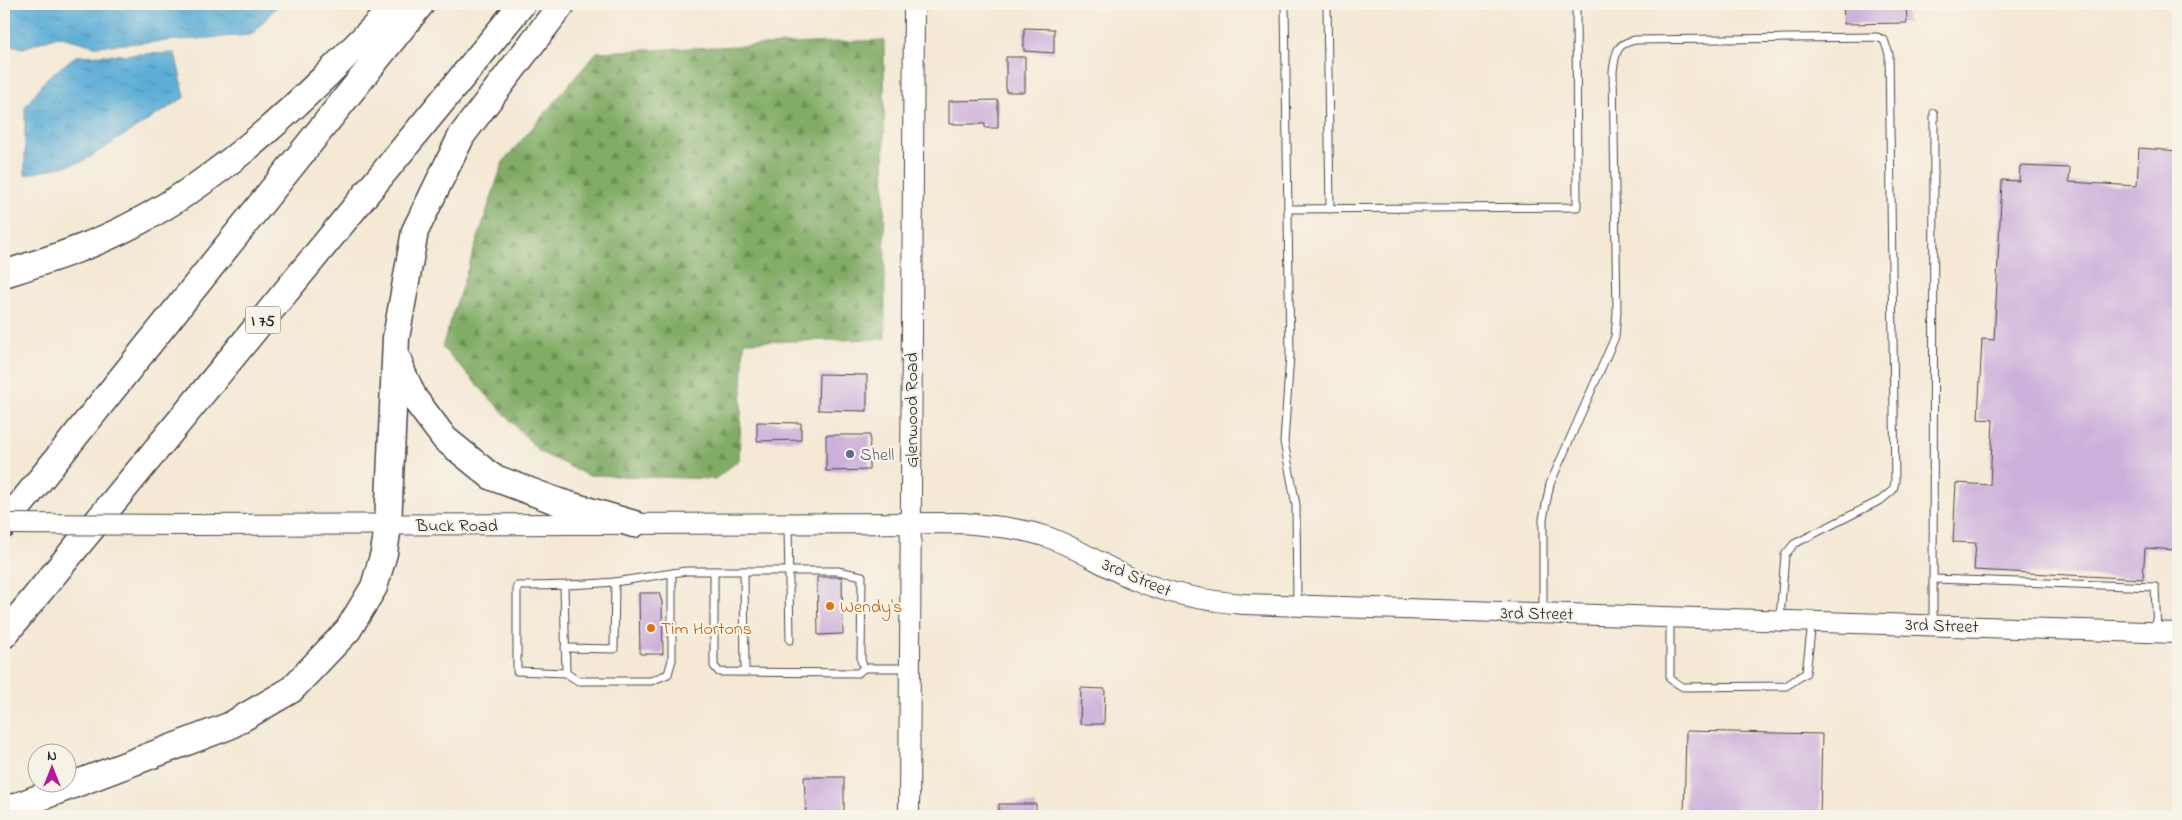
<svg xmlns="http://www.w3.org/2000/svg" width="2182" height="820" font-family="'Indie Flower',sans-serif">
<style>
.forest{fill:url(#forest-firs);stroke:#566c48}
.water{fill:url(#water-ripples);stroke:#436c80}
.building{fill:#ccafdb}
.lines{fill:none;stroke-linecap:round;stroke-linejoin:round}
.lane-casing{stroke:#494744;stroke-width:9}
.secondary-casing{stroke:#494744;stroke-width:22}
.highway-casing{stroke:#494744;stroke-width:29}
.lane{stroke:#fff;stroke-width:7}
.secondary{stroke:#fff;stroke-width:20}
.highway{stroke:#fff;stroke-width:26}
.secondary-bridge-casing{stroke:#494744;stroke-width:22;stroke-linecap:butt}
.secondary-bridge{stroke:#fff;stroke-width:20}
.service-dot{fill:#5c6f8a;stroke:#f7f3e8;stroke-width:2}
.food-dot{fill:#e8710a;stroke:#f7f3e8;stroke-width:2}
.labels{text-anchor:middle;stroke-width:4.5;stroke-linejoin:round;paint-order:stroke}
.shield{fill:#f7f3e8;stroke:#686764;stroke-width:1}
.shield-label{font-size:16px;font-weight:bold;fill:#2b2b2b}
.street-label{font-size:18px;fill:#2b2b2b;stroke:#f7f3e8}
.service-label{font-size:18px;fill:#4e5e75;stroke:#f7f3e8;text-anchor:start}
.food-label{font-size:18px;fill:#c56008;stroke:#f7f3e8;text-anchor:start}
</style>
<defs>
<pattern id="forest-firs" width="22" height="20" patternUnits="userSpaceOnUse" patternTransform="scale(1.25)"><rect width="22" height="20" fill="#80ac65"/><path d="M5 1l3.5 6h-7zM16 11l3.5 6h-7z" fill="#698c53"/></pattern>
<pattern id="water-ripples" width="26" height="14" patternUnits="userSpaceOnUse" patternTransform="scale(1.25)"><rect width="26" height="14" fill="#5badd6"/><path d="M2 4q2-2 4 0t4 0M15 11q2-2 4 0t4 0" fill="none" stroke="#4b8dae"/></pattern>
</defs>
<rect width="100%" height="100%" fill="#f7f3e8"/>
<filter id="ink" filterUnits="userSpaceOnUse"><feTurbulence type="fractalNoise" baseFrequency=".02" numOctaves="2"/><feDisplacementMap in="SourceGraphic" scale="10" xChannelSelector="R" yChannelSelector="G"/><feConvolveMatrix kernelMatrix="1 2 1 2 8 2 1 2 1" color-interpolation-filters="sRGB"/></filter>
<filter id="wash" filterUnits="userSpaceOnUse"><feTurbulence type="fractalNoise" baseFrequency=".0096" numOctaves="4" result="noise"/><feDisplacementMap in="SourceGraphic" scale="20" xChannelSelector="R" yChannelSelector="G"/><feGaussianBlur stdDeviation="1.12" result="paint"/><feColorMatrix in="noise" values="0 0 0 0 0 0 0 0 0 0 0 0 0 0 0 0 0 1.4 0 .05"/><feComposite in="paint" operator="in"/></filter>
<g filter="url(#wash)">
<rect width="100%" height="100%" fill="#f5e8d5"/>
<polygon class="forest" points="884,40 885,339 744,342 739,460 715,479 587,475 540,452 442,347 503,162 597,52"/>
<g class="water">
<polygon points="4,4 279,4 251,35 95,46 58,36 23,48 4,43"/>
<polygon points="175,53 185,97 82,162 25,175 25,107 47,78 76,56"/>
</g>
<g id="blocks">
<g class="building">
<polygon points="1843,4 1906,4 1907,23 1844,24"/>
<polygon points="1024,28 1054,29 1054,53 1024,51"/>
<rect x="1006" y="57" width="19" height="35"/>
<polygon points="998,100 998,128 985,128 985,124 949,124 949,101"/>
<polygon points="2139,148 2178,151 2178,550 2145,548 2143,579 1974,570 1976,543 1953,542 1956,483 1990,485 1993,420 1978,419 1982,339 1994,340 2002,180 2019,181 2020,166 2070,168 2069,182 2137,186"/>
<polygon points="819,374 867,375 867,411 818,410"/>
<polygon points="757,422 801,423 801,440 757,441"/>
<polygon points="826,435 870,435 869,470 826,471"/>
<polygon points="817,577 842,577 843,634 818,635"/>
<polygon points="639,593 659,593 662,602 663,654 640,654"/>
<polygon points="1081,688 1105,689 1104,724 1080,724"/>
<polygon points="1686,731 1822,734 1820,816 1684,816"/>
<polygon points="804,777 844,777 844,816 806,816"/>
<rect x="999" y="804" width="37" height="12"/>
</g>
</g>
</g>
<g filter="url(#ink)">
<use href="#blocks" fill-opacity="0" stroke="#494744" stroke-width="1"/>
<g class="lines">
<g class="lane-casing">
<g id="lane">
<polyline points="1285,4 1290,355 1284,442 1296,505 1297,604"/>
<polyline points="1327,4 1330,209"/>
<polyline points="1288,209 1577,207 1576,4"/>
<polyline points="788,526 790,640"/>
<polyline points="714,571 714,666 719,672 858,673 864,668 907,668"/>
<polyline points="744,571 745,672"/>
<path d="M672,573v87l-4,14 -17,7h-73l-12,-8 -49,-2v-85c32,0 64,-1 97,-4 24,-3 48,-8 72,-11h152l24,5 -1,84 3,8"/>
<polyline points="1934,579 2155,587 2157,631"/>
<polyline points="564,586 566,673"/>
<path d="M1543,611v-92l7,-35 65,-147 2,-25 -4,-241c3,-18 2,-27 22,-31l242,-3 7,3 5,14 6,428 -2,8 -12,10 -87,44 -9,11 -5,63"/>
<polyline points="1670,620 1670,679 1683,687 1786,686 1806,673 1812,623"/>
<polyline points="1933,624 1934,113"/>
<polyline points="565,648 614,649 615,582"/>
</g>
</g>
<g class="secondary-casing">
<g id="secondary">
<path d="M191,525l772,-2c29,3 59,5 87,15 30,11 56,30 86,42 35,15 70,21 108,24l934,29"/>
<polyline points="909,816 914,4"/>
</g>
</g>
<g class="highway-casing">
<g id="highway">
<path d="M4,274c44,-14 89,-28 130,-50 106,-56 181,-137 263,-220"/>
<polyline points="400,363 402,372 414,398 445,439 492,477 559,502 634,524"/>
<polyline points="4,525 421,4"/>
<polyline points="4,635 522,4"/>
<polyline points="4,811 229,726 291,690 348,630 374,587 384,553 388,526 396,338 415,231 462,135 562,4"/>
</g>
</g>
<use href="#lane" class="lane"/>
<use href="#secondary" class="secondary"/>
<use href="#highway" class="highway"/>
<g class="secondary-bridge-casing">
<polyline id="secondary-bridge" points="4,524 191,525"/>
</g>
<use href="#secondary-bridge" class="secondary-bridge"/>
</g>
</g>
<circle class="service-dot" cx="850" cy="454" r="5"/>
<g class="food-dot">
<circle cx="830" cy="606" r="5"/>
<circle cx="651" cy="628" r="5"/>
</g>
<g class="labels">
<rect class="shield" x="245.5" y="306.5" width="35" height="27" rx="4"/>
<g class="shield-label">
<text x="263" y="326">I 75</text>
</g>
<g class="street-label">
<text transform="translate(911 410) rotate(-90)" y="6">Glenwood Road</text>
<text x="457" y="531">Buck Road</text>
<text transform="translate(1137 577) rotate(23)" y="6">3rd Street</text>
<text transform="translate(1537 613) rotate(1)" y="6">3rd Street</text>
<text transform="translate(1942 625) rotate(2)" y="6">3rd Street</text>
</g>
<g class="service-label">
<text x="860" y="460">Shell</text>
</g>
<g class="food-label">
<text x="840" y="612">Wendy's</text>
<text x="661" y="634">Tim Hortons</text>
</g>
</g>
<rect width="2182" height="820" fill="none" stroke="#f7f3e8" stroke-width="20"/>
<g transform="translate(52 768)"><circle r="24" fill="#f7f3e8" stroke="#a5a39c"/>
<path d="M0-4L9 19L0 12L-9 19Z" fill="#b5179e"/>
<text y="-8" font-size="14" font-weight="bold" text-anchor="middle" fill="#2b2b2b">N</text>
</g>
</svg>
